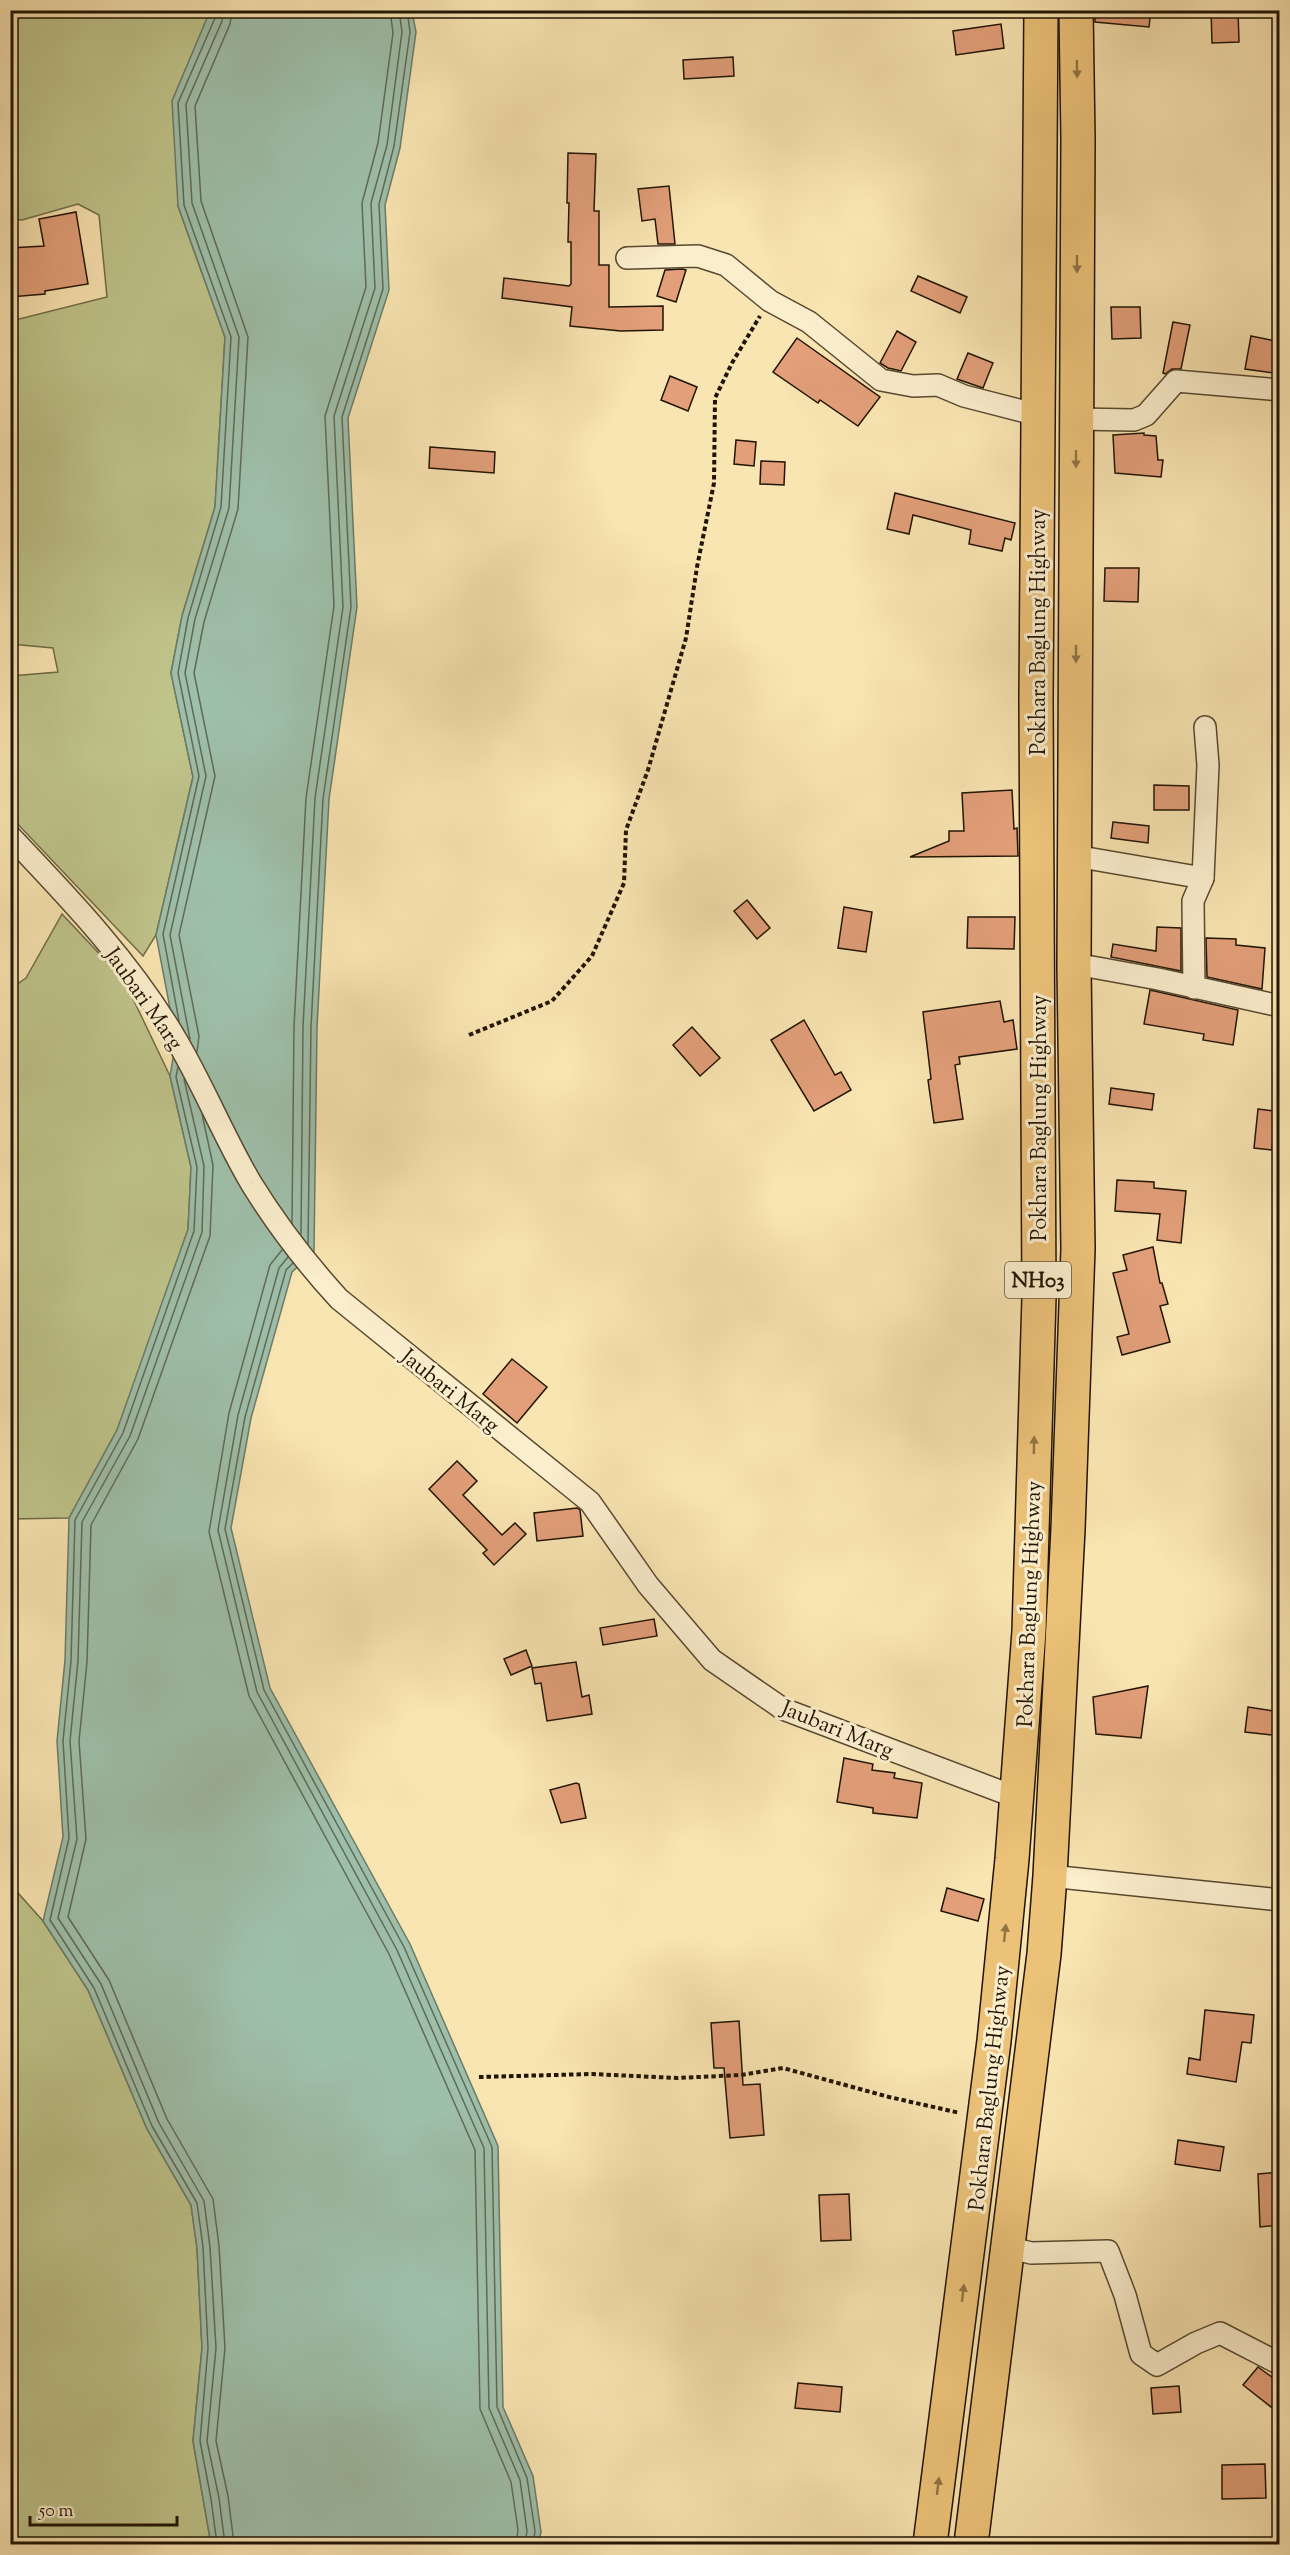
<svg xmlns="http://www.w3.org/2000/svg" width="1290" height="2555" font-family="'Sorts Mill Goudy',serif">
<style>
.green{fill:#bfc48b;stroke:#706c48;stroke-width:1.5}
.water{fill:#9ebfaa;stroke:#6c7b68;stroke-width:1.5}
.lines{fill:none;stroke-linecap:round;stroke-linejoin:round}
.shore{stroke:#606a57;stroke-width:1.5}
.building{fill:#e29f79;stroke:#211404;stroke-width:1.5}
.minor-casing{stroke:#574830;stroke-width:24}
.trunk-casing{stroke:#211404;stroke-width:36}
.path{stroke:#211404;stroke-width:4;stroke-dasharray:4.5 3;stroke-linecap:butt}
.minor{stroke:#fbeecd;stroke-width:21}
.trunk{stroke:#ecc279;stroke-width:33}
.oneway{fill:#917444}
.labels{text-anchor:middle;stroke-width:6;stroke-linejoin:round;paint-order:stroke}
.shield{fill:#fbeecd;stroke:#625540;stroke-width:1.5}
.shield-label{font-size:21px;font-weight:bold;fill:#211404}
.street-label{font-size:22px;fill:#211404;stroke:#fbeecd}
</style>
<rect width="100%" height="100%" fill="#f9e5b2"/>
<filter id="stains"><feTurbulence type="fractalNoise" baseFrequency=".00333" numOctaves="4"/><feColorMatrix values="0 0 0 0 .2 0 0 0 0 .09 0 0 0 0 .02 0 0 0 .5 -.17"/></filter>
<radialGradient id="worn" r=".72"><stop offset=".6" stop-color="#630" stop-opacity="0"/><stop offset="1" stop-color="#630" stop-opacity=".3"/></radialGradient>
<g class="green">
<polygon points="11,11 210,11 178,206 225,337 215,507 182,616 171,673 193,777 156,935 143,956 11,817 11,676 58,672 53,648 11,644 11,321 107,297 99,215 78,204 22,220 11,219"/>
<polygon points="62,914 124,980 170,1076 191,1167 188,1230 168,1290 117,1430 69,1518 11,1519 10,989 26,978"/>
<polygon points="10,1884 43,1921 88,1990 147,2129 191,2205 197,2248 202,2348 193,2441 211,2544 11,2544"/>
</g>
<polygon class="water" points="210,11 412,11 416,32 400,148 385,205 389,290 348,418 357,607 329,799 317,1028 314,1252 292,1272 251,1418 231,1528 270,1688 410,1944 498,2146 503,2407 533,2476 541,2532 538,2544 211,2544 193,2441 202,2348 197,2248 191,2205 147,2129 88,1990 43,1921 63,1837 57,1741 65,1660 69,1518 117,1430 188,1229 191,1167 170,1076 176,1040 156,935 193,777 171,673 182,616 215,507 225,337 178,206 172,101"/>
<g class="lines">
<g class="shore">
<polyline points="179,1021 163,934 199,776 178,673 188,618 221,507 231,337 184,205 178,103 215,18 216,10"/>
<polyline points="190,1039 170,935 206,776 185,673 195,619 229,508 239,337 192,203 186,104 222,21 223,10"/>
<polyline points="197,1052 199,1036 179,935 215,776 194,673 204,622 238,509 248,337 201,201 195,106 230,24 232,10"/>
<polyline points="178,1067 176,1077 197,1167 194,1231 123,1433 75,1520 71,1661 63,1741 69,1838 50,1920 94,1988 152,2126 197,2203 203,2247 208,2348 200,2441 211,2499 217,2544"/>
<polyline points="184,1079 204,1166 202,1232 130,1436 82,1522 78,1661 70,1741 77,1839 58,1918 101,1984 159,2123 204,2201 210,2247 216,2348 207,2441 219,2498 225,2544"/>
<polyline points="202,1114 213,1165 210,1236 138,1439 91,1525 87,1662 79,1741 86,1839 68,1917 109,1980 167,2119 213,2199 219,2246 225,2348 216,2441 228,2496 234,2544"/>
<polyline points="292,1223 294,1027 306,798 334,606 325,416 366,287 362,203 378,143 393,33 390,10"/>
<polyline points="301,1234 303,1027 315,798 343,607 334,416 375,288 371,203 387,145 402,32 399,10"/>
<polyline points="308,1244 311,1027 323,799 351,607 342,417 383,289 379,204 394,146 410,32 407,10"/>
<polyline points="282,1250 270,1265 229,1413 209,1532 249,1696 389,1954 475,2150 480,2409 511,2482 518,2530 516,2544"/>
<polyline points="288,1257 279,1268 238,1415 218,1530 257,1692 397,1950 484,2148 489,2408 520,2480 527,2531 525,2544"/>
<polyline points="293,1263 286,1270 245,1417 225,1529 264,1690 404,1947 492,2147 497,2407 527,2478 535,2531 533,2544"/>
</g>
</g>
<g class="building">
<polygon points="1095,10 1151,10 1149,27 1095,22"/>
<polygon points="1211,10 1238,10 1239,42 1212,43"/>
<polygon points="1001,24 1004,48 956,55 953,31"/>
<polygon points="733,57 734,76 684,79 683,60"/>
<polygon points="568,153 596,154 594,211 599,211 599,265 609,265 609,307 663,306 663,330 621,331 570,326 572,307 502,298 504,278 569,286 571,284 571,242 568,242 569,203 567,203"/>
<polygon points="669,186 675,244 658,244 655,219 642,221 638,189"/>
<polygon points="76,212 88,284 45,291 45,294 10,297 10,248 44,246 39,219"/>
<polygon points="682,269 686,270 676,302 657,296 665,270"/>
<polygon points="918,276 967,297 960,313 911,291"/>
<polygon points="1111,307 1140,307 1141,338 1112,339"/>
<polygon points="1173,322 1190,325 1181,369 1172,369 1165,374 1163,373"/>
<polygon points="897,331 916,342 901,371 888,368 880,363"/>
<polygon points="1251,336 1280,342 1280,374 1245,369"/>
<polygon points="797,338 880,397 858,426 820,400 818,403 773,372"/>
<polygon points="968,353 993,363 983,388 957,379"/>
<polygon points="670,376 697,387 688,411 661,400"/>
<polygon points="1144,433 1144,435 1156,436 1158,460 1163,460 1161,477 1115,473 1113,435"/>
<polygon points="736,440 756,442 754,466 734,464"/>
<polygon points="430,447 495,452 494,473 429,468"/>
<polygon points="761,461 785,462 784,485 760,484"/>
<polygon points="895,493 1015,523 1011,540 1005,538 1002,551 969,544 971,530 913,515 909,534 887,529"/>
<polygon points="1105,568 1139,568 1138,602 1104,601"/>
<polygon points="1154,785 1189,786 1189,810 1154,810"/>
<polygon points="1012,790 1014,829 1017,828 1018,856 910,857 949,841 949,831 964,831 962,793"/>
<polygon points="1113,822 1149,826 1148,843 1111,838"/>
<polygon points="747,900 770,928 757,939 734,911"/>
<polygon points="844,907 872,912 866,952 838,948"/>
<polygon points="968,917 1015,917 1014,949 967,948"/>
<polygon points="1157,927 1181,928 1181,971 1111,957 1113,944 1156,951"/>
<polygon points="1206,938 1236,939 1236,945 1265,948 1262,989 1207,977"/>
<polygon points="1150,990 1238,1010 1233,1045 1203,1040 1204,1034 1144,1024"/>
<polygon points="1000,1001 1004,1022 1013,1020 1017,1049 959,1057 960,1064 955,1065 963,1119 934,1123 928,1080 931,1079 923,1012"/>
<polygon points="804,1020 835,1075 841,1072 851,1090 814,1111 771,1040"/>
<polygon points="692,1027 720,1058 700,1076 673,1045"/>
<polygon points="1111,1088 1154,1094 1152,1110 1109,1104"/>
<polygon points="1258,1109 1275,1111 1272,1150 1254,1148"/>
<polygon points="1117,1180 1154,1182 1154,1188 1186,1191 1181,1243 1157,1240 1160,1214 1115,1211"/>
<polygon points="1153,1247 1160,1283 1162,1283 1168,1304 1160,1306 1170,1342 1122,1355 1117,1337 1129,1334 1113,1273 1127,1270 1123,1255"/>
<polygon points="512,1359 547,1387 517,1423 483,1394"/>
<polygon points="457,1461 477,1481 463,1495 502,1535 515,1523 526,1534 494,1565 483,1553 487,1550 429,1489"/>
<polygon points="577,1508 580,1510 583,1536 537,1541 534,1513"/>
<polygon points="654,1619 657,1636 603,1645 600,1628"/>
<polygon points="526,1650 532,1666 511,1675 504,1659"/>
<polygon points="576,1662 582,1697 589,1695 592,1714 547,1721 541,1683 535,1684 532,1668"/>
<polygon points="1148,1686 1141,1738 1096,1734 1093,1697"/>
<polygon points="1248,1707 1280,1712 1280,1736 1245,1732"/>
<polygon points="844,1758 873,1764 872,1770 895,1773 894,1778 922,1783 917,1818 873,1813 873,1808 837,1802"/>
<polygon points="576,1783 579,1784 586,1818 561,1823 550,1790"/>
<polygon points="947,1888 984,1899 978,1921 941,1911"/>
<polygon points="1205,2010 1254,2015 1251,2043 1242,2042 1236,2082 1187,2074 1189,2058 1200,2060"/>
<polygon points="739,2021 743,2085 760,2084 764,2135 730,2138 724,2068 714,2068 711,2023"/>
<polygon points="1178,2140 1224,2147 1220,2171 1175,2164"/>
<polygon points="1280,2172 1280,2225 1260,2227 1258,2174"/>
<polygon points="849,2194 851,2240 821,2241 819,2195"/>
<polygon points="1258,2367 1280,2383 1280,2414 1243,2385"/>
<polygon points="798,2383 842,2387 840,2412 795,2408"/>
<polygon points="1179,2386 1181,2412 1153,2414 1151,2388"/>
<polygon points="1265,2464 1266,2498 1222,2499 1222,2465"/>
</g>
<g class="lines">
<g class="minor-casing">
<g id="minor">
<polyline points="627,258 698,256 726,265 770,301 809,322 881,380 913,386 938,385 964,396 1038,415"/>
<polyline points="1076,419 1134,420 1146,415 1176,381 1280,390"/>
<path d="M10,836c61,64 123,129 167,205 27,46 47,96 74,142 26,42 55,80 88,116l251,203 58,83 64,75 71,49 235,89"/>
<polyline points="1075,856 1203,878 1208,765 1205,727"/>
<polyline points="1074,967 1092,967 1158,979 1280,1006"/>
<polyline points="1194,988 1193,901 1203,878"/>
<polyline points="1050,1876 1280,1900"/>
<polyline points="1008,2247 1031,2253 1108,2251 1125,2295 1141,2354 1157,2365 1196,2343 1220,2333 1280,2364"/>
</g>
</g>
<g class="trunk-casing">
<g id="trunk">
<polyline points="930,2544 994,2041 1012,1859 1029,1631 1039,1297 1036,699 1041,10"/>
<polyline points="971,2544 1044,1954 1050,1876 1068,1529 1078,1249 1074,967 1078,138 1076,10"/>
</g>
</g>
<g class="path">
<polyline points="469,1035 552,1001 592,956 624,883 626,830 648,770 686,638 697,567 714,483 715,398 732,363 760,316"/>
<polyline points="479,2077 592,2074 677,2078 741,2075 783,2068 889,2097 960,2113"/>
</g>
<use href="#minor" class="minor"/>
<use href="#trunk" class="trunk"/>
</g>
<defs><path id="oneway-solid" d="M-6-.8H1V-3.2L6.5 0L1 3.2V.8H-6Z" transform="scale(1.5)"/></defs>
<g class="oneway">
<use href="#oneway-solid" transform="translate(1077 69) rotate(89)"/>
<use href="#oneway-solid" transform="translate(1077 264) rotate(90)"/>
<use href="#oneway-solid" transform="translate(1076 459) rotate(90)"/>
<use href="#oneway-solid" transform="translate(1076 654) rotate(90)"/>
<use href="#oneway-solid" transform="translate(1034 1445) rotate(-89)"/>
<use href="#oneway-solid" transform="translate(1005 1933) rotate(-84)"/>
<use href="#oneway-solid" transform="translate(963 2293) rotate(-83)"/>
<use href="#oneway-solid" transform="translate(938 2486) rotate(-83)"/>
</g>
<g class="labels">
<rect class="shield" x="1005" y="1262" width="66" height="36" rx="4.5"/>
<g class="shield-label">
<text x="1038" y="1287">NH03</text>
</g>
<g class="street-label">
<text transform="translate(1037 632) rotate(-90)" y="8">Pokhara Baglung Highway</text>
<text transform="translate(145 998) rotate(55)" y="8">Jaubari Marg</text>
<text transform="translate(1038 1118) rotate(-90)" y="8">Pokhara Baglung Highway</text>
<text transform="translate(451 1390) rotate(39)" y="8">Jaubari Marg</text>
<text transform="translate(1028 1604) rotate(-88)" y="8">Pokhara Baglung Highway</text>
<text transform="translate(838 1728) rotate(22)" y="8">Jaubari Marg</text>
<text transform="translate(988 2088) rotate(-84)" y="8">Pokhara Baglung Highway</text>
</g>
</g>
<rect width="1290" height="2555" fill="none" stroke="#f9e5b2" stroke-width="36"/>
<rect x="12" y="12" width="1266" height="2531" fill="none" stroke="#211404" stroke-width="3"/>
<rect x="18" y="18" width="1254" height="2519" fill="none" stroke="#211404" stroke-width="1.5"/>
<path d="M30 2516v9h147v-9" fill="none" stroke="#211404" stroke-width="3"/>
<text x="39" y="2516" font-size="18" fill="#211404" stroke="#fbeecd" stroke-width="4.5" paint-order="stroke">50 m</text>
<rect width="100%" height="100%" filter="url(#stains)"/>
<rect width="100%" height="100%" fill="url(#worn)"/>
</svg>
